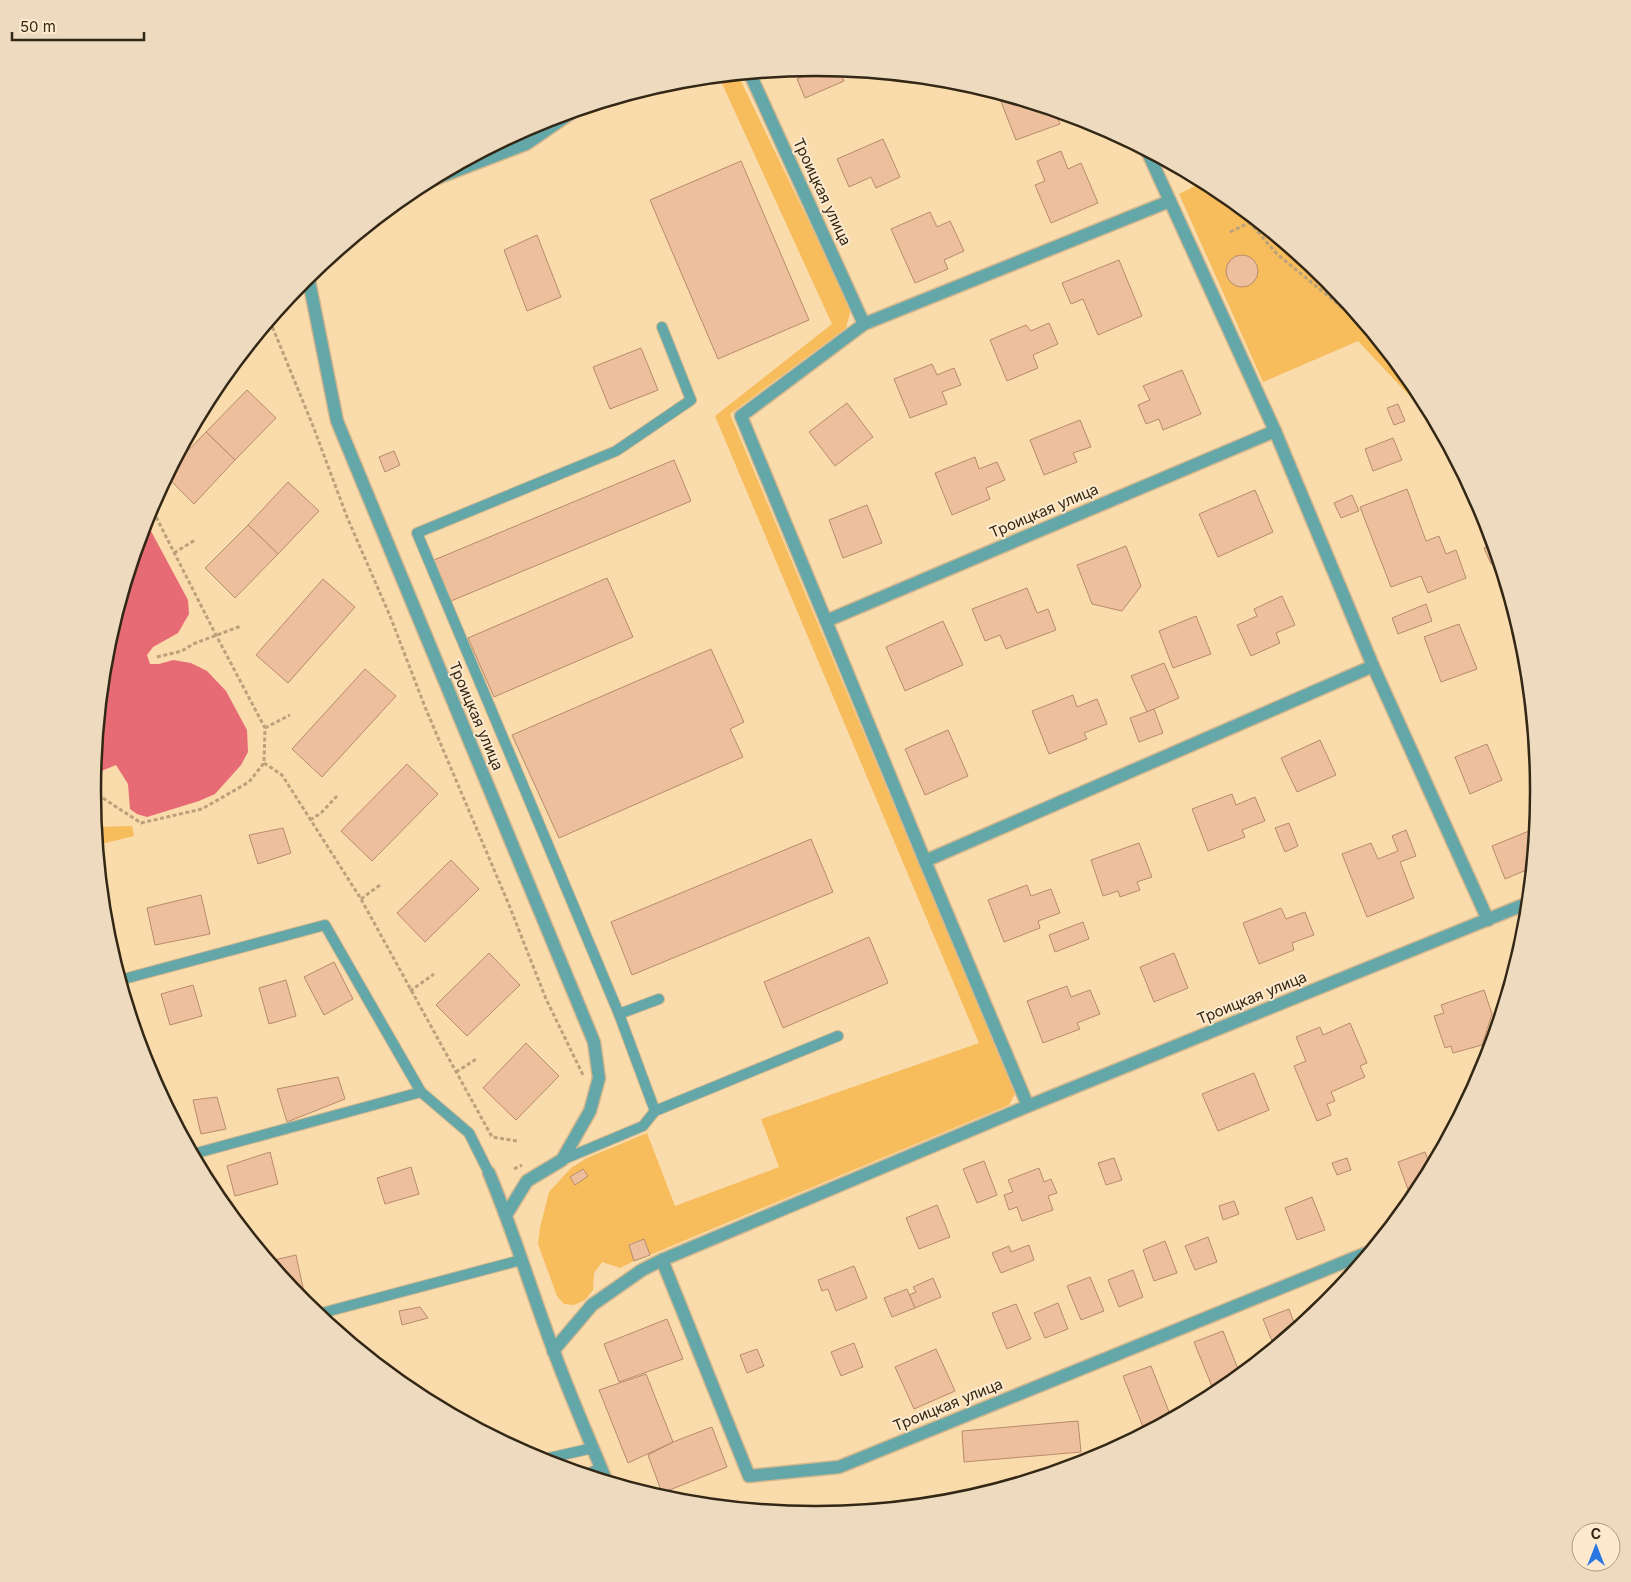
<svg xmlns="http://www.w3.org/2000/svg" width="1631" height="1582" font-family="Inter,sans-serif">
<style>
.green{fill:#f7bc5b}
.water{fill:#e66b74}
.building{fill:#edbf9d;stroke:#b78b6b}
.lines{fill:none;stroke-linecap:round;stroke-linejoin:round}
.lane-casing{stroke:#d2b78e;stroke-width:12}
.street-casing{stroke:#d2b78e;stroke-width:15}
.path{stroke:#bba27c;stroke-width:3;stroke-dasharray:4 2.5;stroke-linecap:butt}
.lane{stroke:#64a7a9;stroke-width:10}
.street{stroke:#64a7a9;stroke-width:12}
.labels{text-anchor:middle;stroke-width:4;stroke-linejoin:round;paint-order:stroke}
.street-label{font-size:15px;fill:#332715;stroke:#fdeace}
.rim{fill:none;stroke:#332715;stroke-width:2.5}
</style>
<rect width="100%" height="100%" fill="#fadbac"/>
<g class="green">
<polygon points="738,75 851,309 846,328 730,414 1015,1094 1009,1105 650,1255 644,1239 629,1244 634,1261 620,1268 602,1262 594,1273 593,1290 585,1300 574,1305 564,1304 557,1296 538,1244 540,1228 549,1192 571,1168 587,1158 647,1133 675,1206 779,1167 761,1119 979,1043 715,416 832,324 719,77"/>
<polygon points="1203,182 1218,190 1327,280 1417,389 1436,424 1358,341 1263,382 1179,194"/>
<polygon points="132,826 134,836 97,845 96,827"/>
</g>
<polygon class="water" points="145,520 188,600 189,614 178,633 153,647 147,655 150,664 159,664 173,660 191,663 207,671 226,691 247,730 248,752 241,765 215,794 199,801 147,817 137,814 130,809 128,784 116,765 94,774 106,650"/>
<g class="building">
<polygon points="807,68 816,68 839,70 844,81 805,98 797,79 809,74"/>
<polygon points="998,94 1055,111 1060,124 1016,140"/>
<polygon points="883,139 900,177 876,188 871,177 849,187 837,159"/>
<polygon points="1061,151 1068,169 1081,163 1098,203 1051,223 1035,185 1045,181 1037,161"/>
<polygon points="741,161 809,320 718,359 650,200"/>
<polygon points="930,212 937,227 950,221 964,251 944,260 948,269 915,283 891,229"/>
<polygon points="537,235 561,297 527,311 504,250"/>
<circle cx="1242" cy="271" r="16"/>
<polygon points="1119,260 1142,316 1098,335 1083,299 1071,304 1062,283"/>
<polygon points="1049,323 1058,344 1033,355 1038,368 1007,381 990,340 1026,325 1031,331"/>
<polygon points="641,348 658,390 610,409 593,367"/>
<polygon points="932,364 937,375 954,368 961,385 942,392 947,404 910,418 894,379"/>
<polygon points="1182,370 1201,414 1163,430 1159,419 1146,424 1138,405 1150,400 1143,386"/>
<polygon points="247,390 276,418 235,460 206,432"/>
<polygon points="847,403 873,437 835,466 809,432"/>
<polygon points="1398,404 1405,421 1394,425 1387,408"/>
<polygon points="1080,420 1091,447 1073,453 1077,462 1044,475 1030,440"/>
<polygon points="206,432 235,460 194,504 167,477 172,467"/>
<polygon points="1393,438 1402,460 1373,471 1365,449"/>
<polygon points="394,451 400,465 385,472 379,457"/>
<polygon points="975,457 979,469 997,462 1005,480 986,488 990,499 952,515 935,473"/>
<polygon points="674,460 691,501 451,601 434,560"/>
<polygon points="288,482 319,511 278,554 248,525"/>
<polygon points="1407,489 1426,541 1439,536 1446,554 1456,550 1466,578 1428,593 1421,576 1391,587 1360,507"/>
<polygon points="1255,490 1273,532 1218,557 1199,514"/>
<polygon points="1352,495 1359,511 1341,518 1334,503"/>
<polygon points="867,505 882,543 843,558 829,520"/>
<polygon points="248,525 278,554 235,598 205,568"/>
<polygon points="1493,544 1498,561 1491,564 1484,548"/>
<polygon points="1126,546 1141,586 1122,611 1092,604 1077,565"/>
<polygon points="607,578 633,637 494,697 468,638"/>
<polygon points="323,579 355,607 288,683 256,655"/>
<polygon points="1027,588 1037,613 1048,609 1056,630 1006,649 1000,635 985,641 972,609"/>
<polygon points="1282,596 1295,625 1276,633 1280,643 1251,656 1237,625 1257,616 1254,609"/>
<polygon points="1426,604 1432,621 1398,634 1392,618"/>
<polygon points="1196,616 1211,654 1173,668 1159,631"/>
<polygon points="943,621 963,665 905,691 886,647"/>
<polygon points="1459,624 1477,669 1441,682 1424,637"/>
<polygon points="711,649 744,722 730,729 743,757 559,838 512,735"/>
<polygon points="1164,663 1179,698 1147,712 1131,676"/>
<polygon points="365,669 396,696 322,777 292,749"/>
<polygon points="1073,695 1077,707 1097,699 1107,724 1084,733 1087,739 1049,754 1032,711"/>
<polygon points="1154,709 1163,733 1139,742 1130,718"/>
<polygon points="948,730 968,776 925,795 905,749"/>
<polygon points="1320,740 1336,775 1297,792 1281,758"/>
<polygon points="1487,744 1502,780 1470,794 1455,757"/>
<polygon points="407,764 438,794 372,861 341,831"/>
<polygon points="1232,794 1236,805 1255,797 1265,821 1242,830 1245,837 1208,851 1192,809"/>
<polygon points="1289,823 1298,846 1285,852 1275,828"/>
<polygon points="283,828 291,853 258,864 249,835"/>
<polygon points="1534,829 1535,832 1531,868 1505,879 1492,846"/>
<polygon points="1406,830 1416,856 1400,862 1414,898 1367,917 1342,854 1371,843 1378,859 1398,851 1392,836"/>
<polygon points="811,839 833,892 632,975 611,922"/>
<polygon points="1139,843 1152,877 1137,882 1140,890 1120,897 1118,891 1103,896 1091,860"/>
<polygon points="451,860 479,889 425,942 397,913"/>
<polygon points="1027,885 1031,896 1051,889 1060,913 1038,921 1040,928 1004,942 988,900"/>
<polygon points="201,895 210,934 155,945 147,908"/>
<polygon points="1281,908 1286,919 1305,912 1314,935 1292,943 1294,950 1259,964 1243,923"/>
<polygon points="1083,922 1089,939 1055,952 1049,935"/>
<polygon points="869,937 888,983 783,1028 764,982"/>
<polygon points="489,953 520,985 467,1036 436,1005"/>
<polygon points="1174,953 1188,988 1154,1002 1140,967"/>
<polygon points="334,962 353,999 324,1015 304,977"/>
<polygon points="286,980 296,1016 269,1024 259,988"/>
<polygon points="193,985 202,1016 170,1025 161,994"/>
<polygon points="1067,986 1071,997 1090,990 1100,1014 1077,1023 1080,1029 1043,1043 1027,1001"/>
<polygon points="1484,990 1492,1014 1482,1045 1453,1053 1451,1046 1445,1048 1434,1016 1444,1013 1441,1005"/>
<polygon points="1350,1023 1367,1063 1360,1066 1365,1077 1331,1092 1335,1101 1327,1104 1331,1115 1317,1121 1294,1066 1306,1061 1296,1037 1320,1027 1323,1035"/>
<polygon points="526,1043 559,1076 516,1120 483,1088"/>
<polygon points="152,1068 165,1097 163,1098 148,1070"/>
<polygon points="1254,1073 1269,1110 1218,1131 1202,1094"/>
<polygon points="338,1077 345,1099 287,1122 277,1089"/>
<polygon points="217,1097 226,1129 201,1134 193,1100"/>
<polygon points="270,1152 278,1184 235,1196 227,1166"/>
<polygon points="1425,1152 1431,1167 1418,1192 1410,1195 1398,1162"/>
<polygon points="1114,1158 1122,1180 1106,1185 1098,1163"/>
<polygon points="1347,1158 1351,1170 1337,1175 1332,1163"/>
<polygon points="984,1161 997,1195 977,1203 963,1169"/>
<polygon points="411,1167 419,1194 385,1204 377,1178"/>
<polygon points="1039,1168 1044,1182 1051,1179 1057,1193 1048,1196 1053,1210 1022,1221 1017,1207 1009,1210 1004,1195 1013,1192 1008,1180"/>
<polygon points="583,1169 588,1176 575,1185 570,1177"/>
<polygon points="1312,1197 1325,1230 1297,1240 1285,1208"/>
<polygon points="1234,1201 1239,1214 1223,1220 1219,1206"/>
<polygon points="937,1205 950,1237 919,1249 906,1218"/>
<polygon points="1208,1237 1217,1262 1195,1270 1185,1246"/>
<polygon points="644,1239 650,1255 634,1261 629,1245"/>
<polygon points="1165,1241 1177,1273 1154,1281 1143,1250"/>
<polygon points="1029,1245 1034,1260 1001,1273 992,1253 1009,1246 1011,1252"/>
<polygon points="296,1255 305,1297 300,1298 270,1261"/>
<polygon points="854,1266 867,1298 836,1311 828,1289 822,1291 818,1280"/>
<polygon points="1133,1270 1143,1297 1119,1307 1108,1280"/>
<polygon points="1090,1277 1104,1311 1081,1320 1067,1286"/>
<polygon points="933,1278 941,1297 915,1308 909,1295 916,1292 913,1287"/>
<polygon points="907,1289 915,1308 892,1317 884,1298"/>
<polygon points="1058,1303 1068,1329 1045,1338 1034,1313"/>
<polygon points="1016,1304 1031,1339 1007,1349 992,1313"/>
<polygon points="420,1307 428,1318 402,1325 399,1311"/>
<polygon points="1289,1309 1296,1328 1274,1346 1263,1319"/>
<polygon points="667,1319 683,1359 619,1382 604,1344"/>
<polygon points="1223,1331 1240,1374 1215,1394 1194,1342"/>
<polygon points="854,1343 863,1367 841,1376 831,1352"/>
<polygon points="757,1349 764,1366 747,1373 740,1355"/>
<polygon points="936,1349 955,1391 914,1409 895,1367"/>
<polygon points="1151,1366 1171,1417 1145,1432 1123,1376"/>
<polygon points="646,1374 673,1442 628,1463 599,1390"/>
<polygon points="1078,1421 1081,1452 964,1462 962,1431"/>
<polygon points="712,1427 727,1467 662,1493 648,1455 673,1442"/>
</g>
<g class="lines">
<g class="lane-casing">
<g id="lane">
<polyline points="120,980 325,925 421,1092 469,1133 489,1173"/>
<polyline points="659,999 619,1014 417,533 616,451 691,400 662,327"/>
<polyline points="655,1111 838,1036"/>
<polyline points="193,1154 421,1092"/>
<polyline points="562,1160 643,1126 655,1111 619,1014"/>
<polyline points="318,1314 521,1260"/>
<polyline points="540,1460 593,1448"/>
<polyline points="587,1474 601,1468"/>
</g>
</g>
<g class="street-casing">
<g id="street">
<polyline points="750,74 864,324"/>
<polyline points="1148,153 1275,431 1373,666 1488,920"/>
<polyline points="432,180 526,144 571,113"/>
<polyline points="1170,201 864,324 741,416 826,621 1275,431"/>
<polyline points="308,276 337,421 594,1042 599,1078 590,1111 562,1160 527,1181 506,1215"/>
<polyline points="826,621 925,861 1373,666"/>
<polyline points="925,861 1028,1106"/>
<path d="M489,1173c24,57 42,117 64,176 16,44 35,87 53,131"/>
<polyline points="1369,1252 839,1467 749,1476 662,1260 1028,1106 1528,903"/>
<polyline points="553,1351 592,1305 642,1270 662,1260"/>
</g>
</g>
<g class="path">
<polyline points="1248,215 1250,223 1277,254 1367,328"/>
<polyline points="1230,232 1255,220"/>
<polyline points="270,321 313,426 347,517 390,616 425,707 509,905 546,999 583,1075"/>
<polyline points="174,553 195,540"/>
<polyline points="157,657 182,651 193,644 241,626"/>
<polyline points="265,728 290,715"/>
<polyline points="264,763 282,775 361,899 492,1137 517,1141"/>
<polyline points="92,791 141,823 202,809 249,782 264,763 265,728 216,635 151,507"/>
<polyline points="310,820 321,813 337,796"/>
<polyline points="361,899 380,885"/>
<polyline points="410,991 434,974"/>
<polyline points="456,1072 478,1058"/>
<polyline points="514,1169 522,1165"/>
</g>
<use href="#lane" class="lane"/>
<use href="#street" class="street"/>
</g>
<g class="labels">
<g class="street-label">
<text transform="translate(822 192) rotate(65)" y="5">Троицкая улица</text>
<text transform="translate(1044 511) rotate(-23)" y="5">Троицкая улица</text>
<text transform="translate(476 716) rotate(67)" y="5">Троицкая улица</text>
<text transform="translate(1252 998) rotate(-22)" y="5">Троицкая улица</text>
<text transform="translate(948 1405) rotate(-22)" y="5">Троицкая улица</text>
</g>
</g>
<path d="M0 0H1631V1582H0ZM815 76H816A714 714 0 0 1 1530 790V792A714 714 0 0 1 816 1506H815A714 714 0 0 1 101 792V790A714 714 0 0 1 815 76Z" fill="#eddabf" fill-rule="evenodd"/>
<path class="rim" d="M815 76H816A714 714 0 0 1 1530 790V792A714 714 0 0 1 816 1506H815A714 714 0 0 1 101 792V790A714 714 0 0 1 815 76Z"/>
<g transform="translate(1596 1547)"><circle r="24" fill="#fdeace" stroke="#ac9c84"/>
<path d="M0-4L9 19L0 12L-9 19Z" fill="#2877e3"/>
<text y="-8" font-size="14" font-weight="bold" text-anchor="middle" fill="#332715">С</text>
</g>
<path d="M12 32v8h132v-8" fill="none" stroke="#332715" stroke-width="2.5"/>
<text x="20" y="32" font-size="15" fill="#332715" stroke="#fdeace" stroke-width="4" paint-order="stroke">50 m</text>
</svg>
